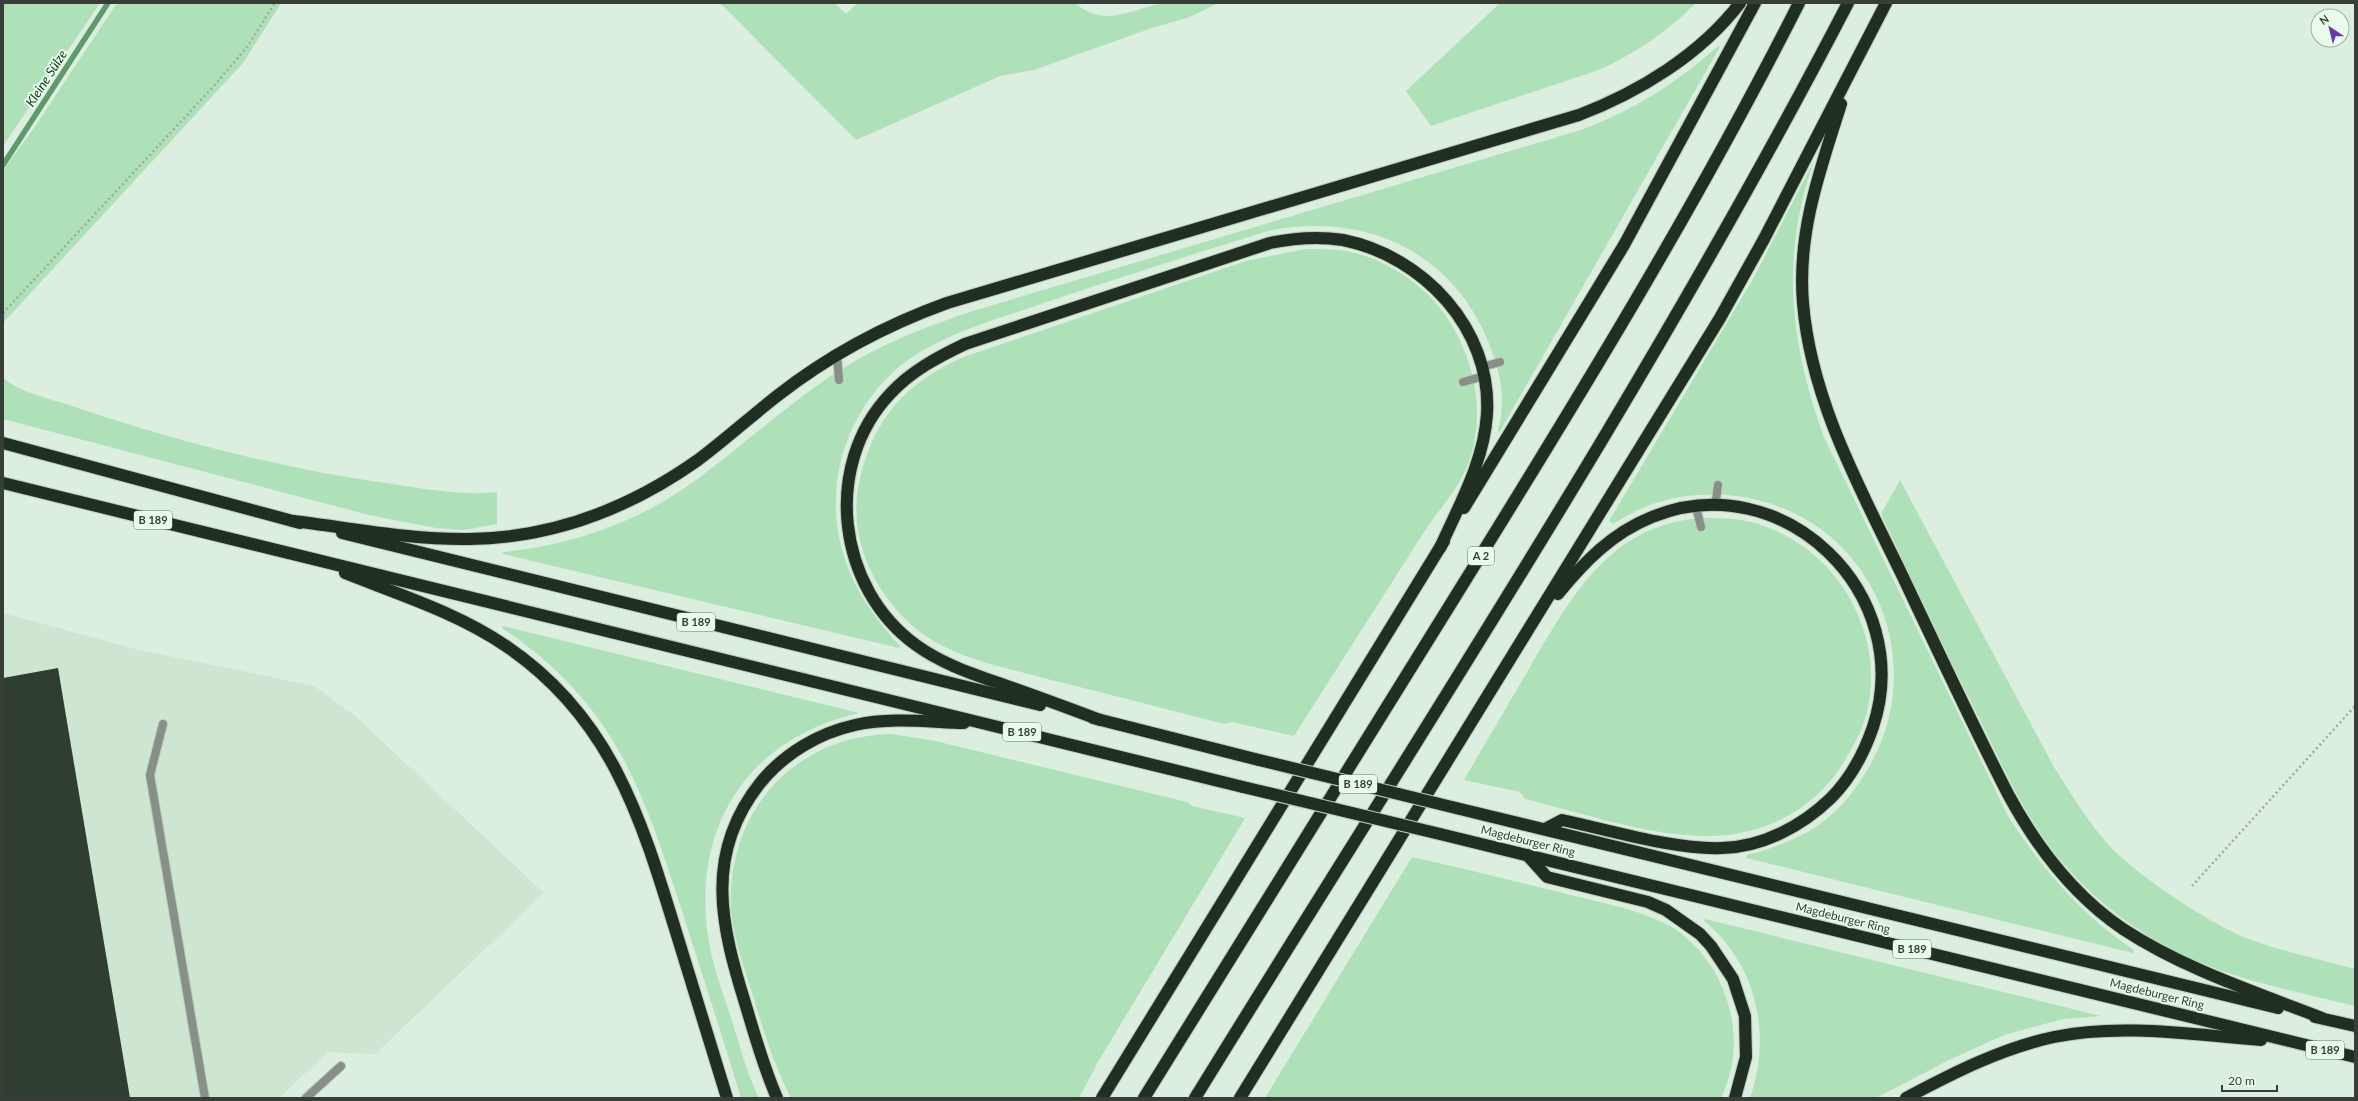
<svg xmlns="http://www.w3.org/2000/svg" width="2358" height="1101" font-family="Lato,sans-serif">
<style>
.built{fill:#cde5d1}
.green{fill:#afe1b9}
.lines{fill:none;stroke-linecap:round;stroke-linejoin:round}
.stream{stroke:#5d9b6b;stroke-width:5.5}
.building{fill:#303e32}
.lane-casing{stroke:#bbcbbe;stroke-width:10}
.highway-casing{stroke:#bbcbbe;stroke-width:14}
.path{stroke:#9eaca0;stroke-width:2.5;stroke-dasharray:2 3;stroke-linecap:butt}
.lane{stroke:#888f89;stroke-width:8}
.highway{stroke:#212f23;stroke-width:12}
.highway-bridge-casing{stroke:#bbcbbe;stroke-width:14;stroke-linecap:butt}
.highway-bridge{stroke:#212f23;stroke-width:12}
.labels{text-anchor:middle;stroke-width:4;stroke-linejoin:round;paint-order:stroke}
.shield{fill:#e9fcec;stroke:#6c776e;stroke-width:1}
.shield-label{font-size:11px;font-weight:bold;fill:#373e38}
.street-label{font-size:12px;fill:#373e38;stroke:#e9fcec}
.water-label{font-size:13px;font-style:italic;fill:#073818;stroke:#e9fcec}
</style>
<rect width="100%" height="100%" fill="#dceedf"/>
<polygon class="built" points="3,613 135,649 314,686 355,716 544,893 375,1054 328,1052 279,1098 3,1098"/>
<g class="green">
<polygon points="3,3 100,3 3,146"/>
<polygon points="117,3 281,3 243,63 3,323 3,170 34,128"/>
<path d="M720,3h115l11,11 11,-11h218c32,27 57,4 91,0 17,-2 35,0 52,0l-28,14 -38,11 -118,42 -34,6 -144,64z"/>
<path d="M1500,3h196c-28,28 -60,50 -97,67l-168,56 -25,-35z"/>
<path d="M1718,46l2,1 -221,386c-2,-3 2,-11 2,-17 2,-15 1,-30 -3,-45 -28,-109 -122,-162 -230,-140 -75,23 -150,47 -224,72 -49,17 -103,31 -144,63 -39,32 -64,84 -64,134 -1,59 25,104 64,146l-1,2 -396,-94v-2c70,-7 136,-30 193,-72 45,-33 86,-71 132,-102 45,-31 96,-51 148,-68l605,-180c53,-20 96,-47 137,-84z"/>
<path d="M1814,161c-34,97 -24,182 10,276l184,379c35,54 73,99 126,134l-1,3 -387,-95 1,-3c24,-6 48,-15 69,-28 22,-15 40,-37 53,-60 65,-113 -3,-255 -133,-271 -46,-5 -85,3 -123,28l-4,-3 144,-242z"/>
<path d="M1305,249c14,0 28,0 42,2 36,7 74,31 96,61 29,40 42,92 29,140 -9,34 -30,52 -48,80 -43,68 -87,136 -130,204l-62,-14 -8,2c-58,-15 -115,-30 -173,-44 -39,-11 -80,-18 -116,-38 -54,-32 -91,-101 -75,-163 14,-61 45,-95 101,-121l285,-97z"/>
<path d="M3,378c20,16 49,21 72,29 103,35 210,62 317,77 34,5 71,12 105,8v32l-33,6 -28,-2 -67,-13 -366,-96z"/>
<path d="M1900,480l154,287c16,25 32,52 52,75 28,32 104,82 143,97 34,13 71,20 106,30v37c-59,-15 -123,-26 -178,-54 -53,-27 -100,-66 -134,-115 -26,-37 -44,-79 -64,-119 -34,-67 -66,-136 -98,-204z"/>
<path d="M1702,518c21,0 42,0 62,8 75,26 122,109 103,186 -4,17 -13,33 -22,48 -25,43 -68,69 -117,75 -63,7 -141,-21 -203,-36l-5,-7 -56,-12c22,-38 44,-75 66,-113 42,-71 80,-143 172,-149z"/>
<path d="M503,626l356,87c-110,25 -167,112 -151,223 4,29 15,57 24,85 8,25 15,53 27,77h-18c-19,-62 -39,-125 -59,-187 -40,-123 -67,-207 -180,-283z"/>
<path d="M891,734l40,6 256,62 5,4 53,12 -147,244 -19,36h-288c-17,-33 -28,-69 -39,-105 -10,-33 -24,-68 -21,-103 5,-90 71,-154 160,-156z"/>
<path d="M1412,857c55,12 109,26 163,39 31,8 66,14 95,30 10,5 20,15 28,23 36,41 47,100 23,149h-456z"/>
<path d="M1705,919l396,97 -38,3 -59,16 -55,25 -73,38h-126c22,-63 7,-134 -46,-177z"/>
</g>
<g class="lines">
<polyline class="stream" points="3,165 108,3"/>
</g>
<polygon class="building" points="58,668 130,1098 3,1098 3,678"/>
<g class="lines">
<g class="lane-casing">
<g id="lane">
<polyline points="837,355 839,380"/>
<polyline points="1482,367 1500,362"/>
<polyline points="1463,382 1484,376"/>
<polyline points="1696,507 1701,527"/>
<polyline points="1715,507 1718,485"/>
<polyline points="163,724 150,775 205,1098"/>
<polyline points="306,1098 341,1066"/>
</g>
</g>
<g class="highway-casing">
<g id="highway">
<path d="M1841,104c-21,66 -44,129 -38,199 8,98 58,187 100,274 34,72 68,145 105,217 28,52 65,101 115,135 61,40 132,63 199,89"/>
<polyline points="3,443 300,523"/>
<polyline points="3,483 1243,787"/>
<polyline points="1464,508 1624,245 1755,3"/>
<path d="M293,521c58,7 118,19 176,18 84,-1 161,-31 229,-79 27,-20 52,-43 79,-64 51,-40 109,-71 170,-93l632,-188c60,-23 121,-60 161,-112"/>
<polyline points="342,533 1040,705"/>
<path d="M345,573c55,22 113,40 161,73 105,71 135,172 170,286 17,55 34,111 51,166"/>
<polyline points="1093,718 1259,760"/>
<path d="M1100,720c-32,-12 -64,-24 -96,-35 -31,-11 -62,-21 -88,-40 -79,-57 -94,-179 -26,-251 21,-23 48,-37 75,-50l305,-101c24,-5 48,-7 73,-3 80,16 149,89 144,174 -3,48 -28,91 -47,134"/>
<polyline points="1456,808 2278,1008"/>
<path d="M1545,829l17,-9c48,10 112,30 160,28 41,-1 80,-22 109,-50 20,-20 33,-45 42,-71 44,-133 -90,-263 -221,-210 -40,16 -68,45 -94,77"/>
<polyline points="1440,834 2355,1057"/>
<polyline points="1527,855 1547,877 1648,902 1666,910 1700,934 1711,946 1733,979 1745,1016 1746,1057 1735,1098"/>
<polyline points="2315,1017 2355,1026"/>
<path d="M777,1098c-13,-30 -22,-61 -31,-92 -25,-80 -43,-152 15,-224 24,-29 58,-49 94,-57 35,-8 74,-3 109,-2"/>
<polyline points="1102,1098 1444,541"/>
<path d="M1144,1098c104,-167 208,-334 311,-501 121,-195 241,-390 344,-594"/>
<path d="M1195,1098c223,-362 457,-717 653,-1095"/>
<polyline points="1240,1098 1720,318 1764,239 1886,3"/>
<path d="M1906,1098c47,-25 96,-50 148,-61 67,-14 140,-2 207,3"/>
</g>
</g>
<g class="path">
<polyline points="3,313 213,87 247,47 275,3"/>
<polyline points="2192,886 2355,706"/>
</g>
<use href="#lane" class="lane"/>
<use href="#highway" class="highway"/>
<g class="highway-bridge-casing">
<g id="highway-bridge">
<polyline points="1259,760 1456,808"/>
<polyline points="1243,787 1440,834"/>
</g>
</g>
<use href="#highway-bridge" class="highway-bridge"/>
</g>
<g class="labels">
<g class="shield">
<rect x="134" y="511" width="38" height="18" rx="3"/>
<rect x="1468" y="547" width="26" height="18" rx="3"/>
<rect x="677" y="613" width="38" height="18" rx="3"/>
<rect x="1003" y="723" width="38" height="18" rx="3"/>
<rect x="1339" y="775" width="38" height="18" rx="3"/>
<rect x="1893" y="940" width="38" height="18" rx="3"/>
<rect x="2306" y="1041" width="38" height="18" rx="3"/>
</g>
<g class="shield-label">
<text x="153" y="524">B 189</text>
<text x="1481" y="560">A 2</text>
<text x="696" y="626">B 189</text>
<text x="1022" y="736">B 189</text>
<text x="1358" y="788">B 189</text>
<text x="1912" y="953">B 189</text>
<text x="2325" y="1054">B 189</text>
</g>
<g class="street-label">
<text transform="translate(1528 841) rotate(14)" y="4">Magdeburger Ring</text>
<text transform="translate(1843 918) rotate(14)" y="4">Magdeburger Ring</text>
<text transform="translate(2157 994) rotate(14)" y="4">Magdeburger Ring</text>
</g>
<g class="water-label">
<text transform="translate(46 78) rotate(-57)" y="5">Kleine Sülze</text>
</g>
</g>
<rect width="2358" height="1101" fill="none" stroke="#373e38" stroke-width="8"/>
<g transform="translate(2330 28) rotate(325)"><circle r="19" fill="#e9fcec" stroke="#a2b0a4"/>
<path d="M0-3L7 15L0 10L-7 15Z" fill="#6d38af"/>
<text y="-6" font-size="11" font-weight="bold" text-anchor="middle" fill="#373e38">N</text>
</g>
<path d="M2222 1085v6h55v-6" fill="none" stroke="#373e38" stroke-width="2"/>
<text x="2228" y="1085" font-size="12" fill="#373e38" stroke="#e9fcec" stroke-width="3" paint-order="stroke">20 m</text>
</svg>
